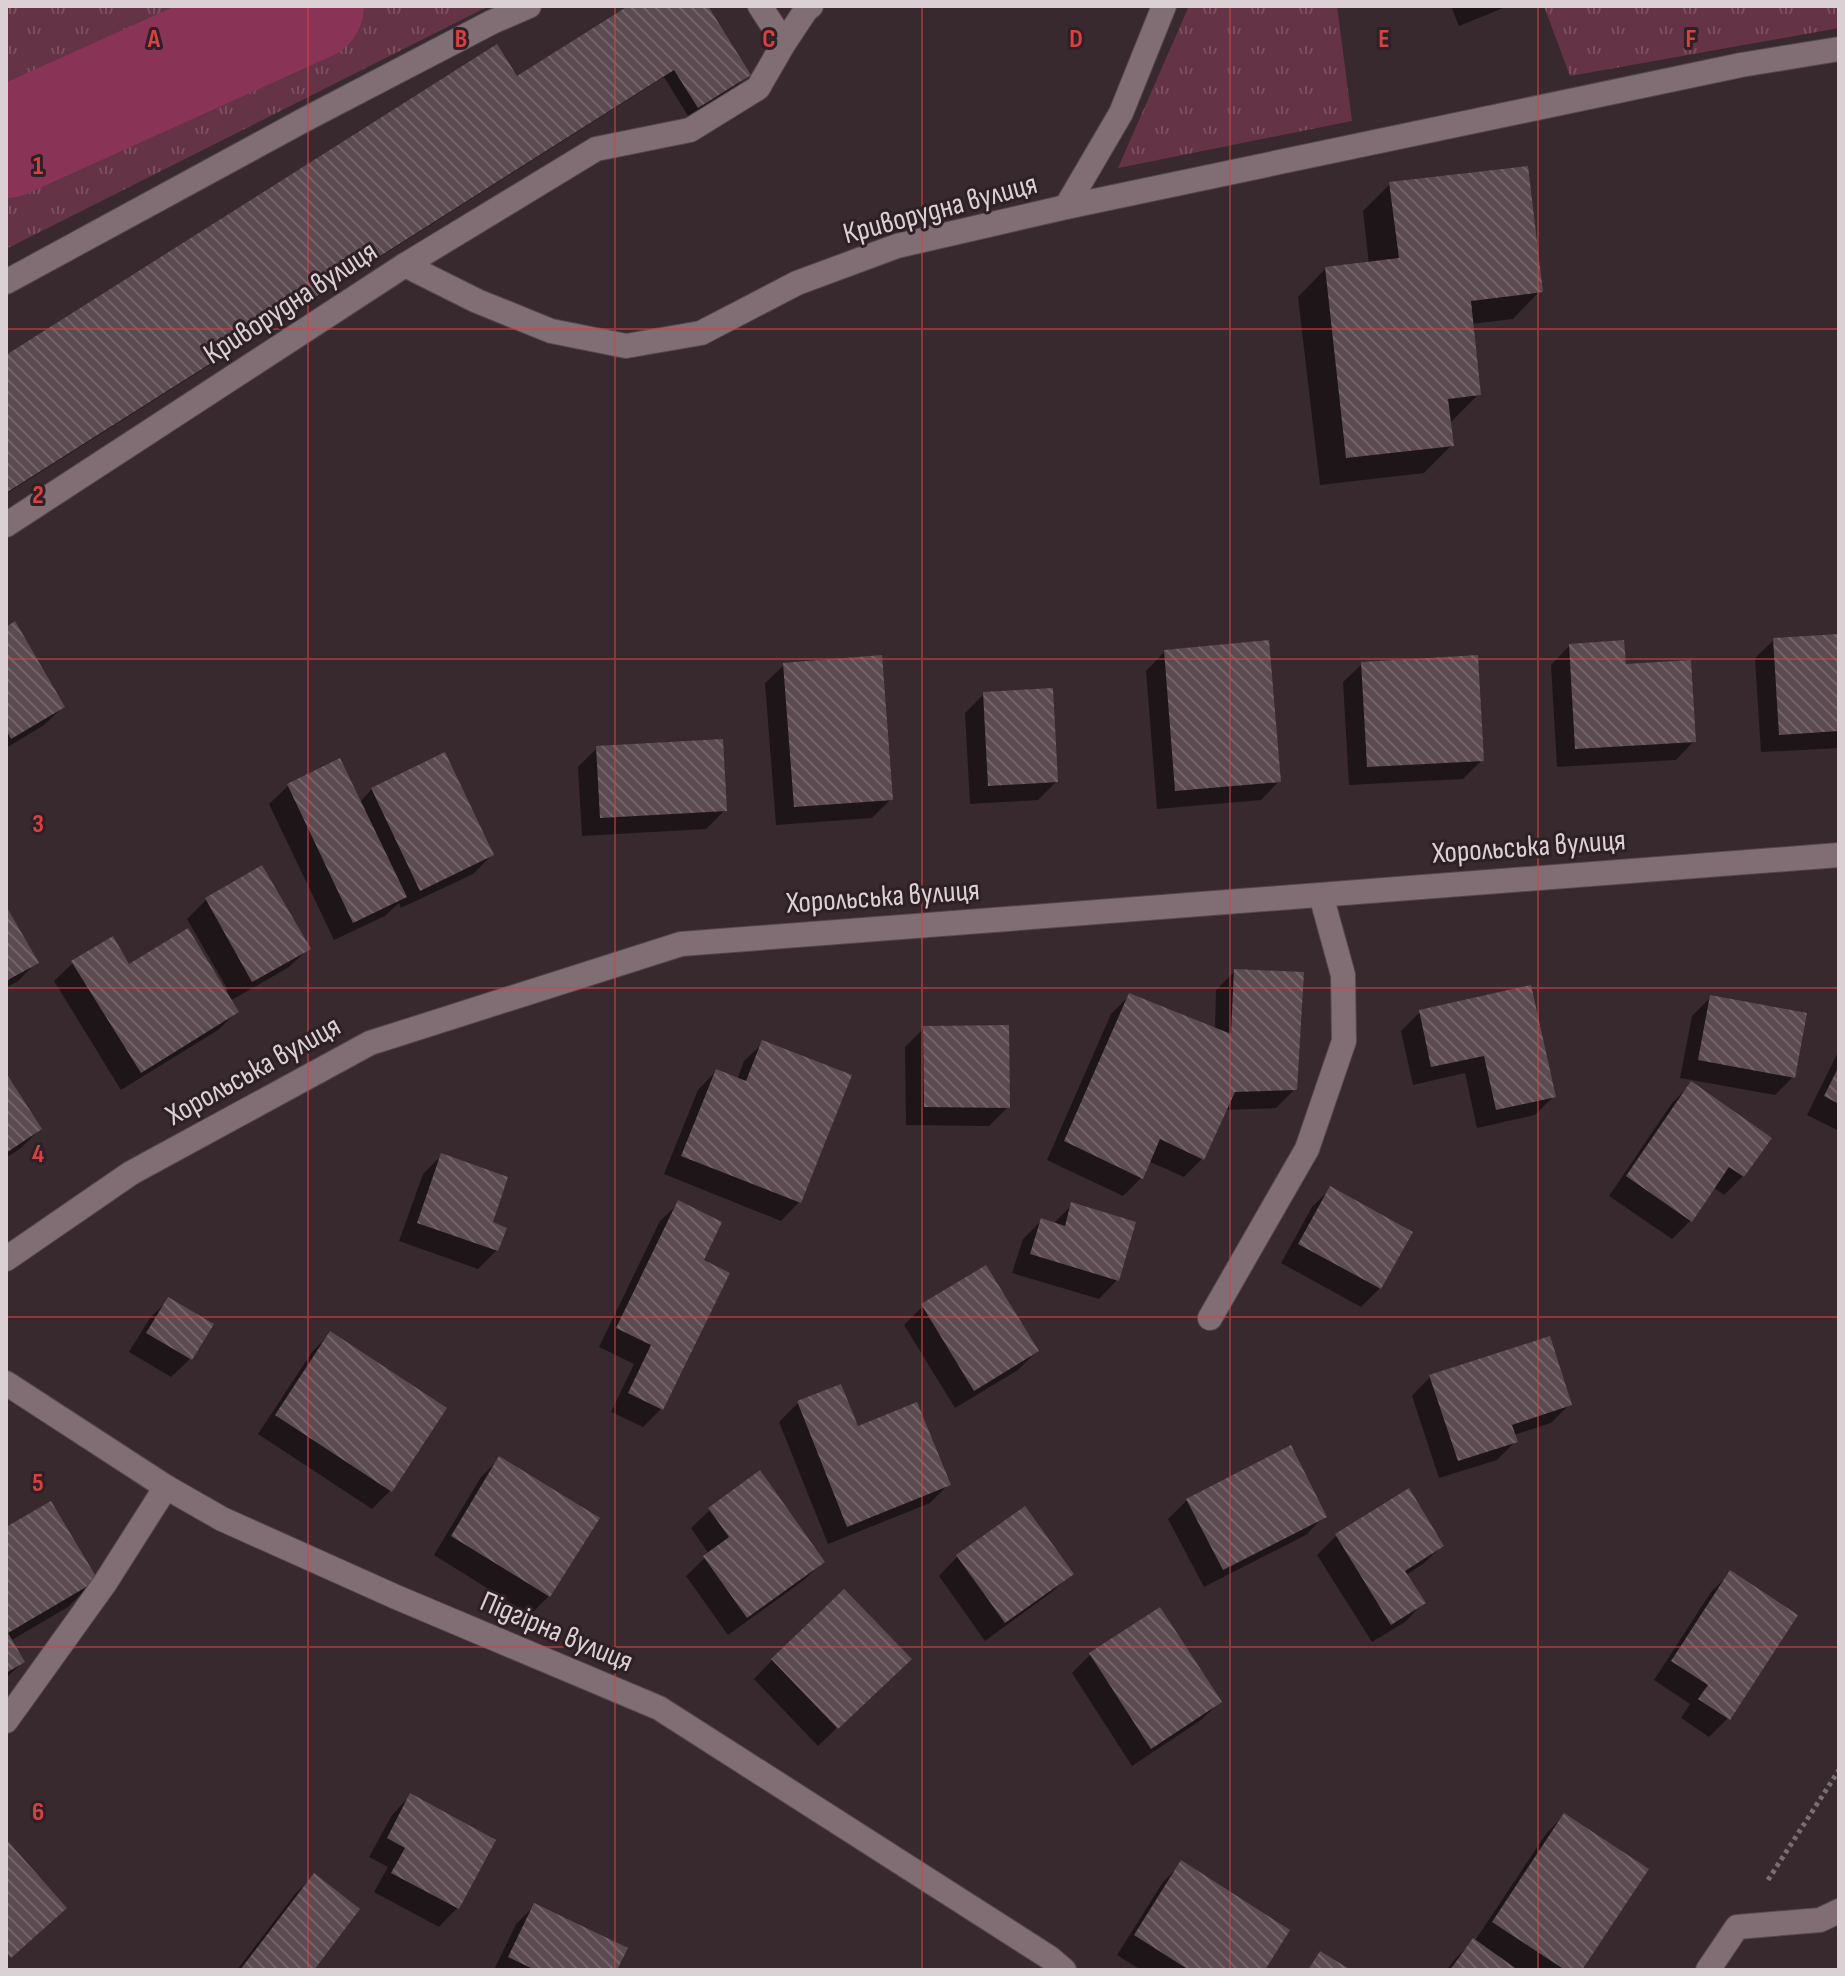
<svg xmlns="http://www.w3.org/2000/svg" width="1845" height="1976" font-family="'Sofia Sans Condensed',sans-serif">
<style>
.grass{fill:url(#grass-tufts)}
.shadow{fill:#0007}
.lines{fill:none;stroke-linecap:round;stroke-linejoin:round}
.river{stroke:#893357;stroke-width:110}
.building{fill:url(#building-back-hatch)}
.minor-casing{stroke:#54474b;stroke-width:26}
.path{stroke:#7a6d72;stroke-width:5;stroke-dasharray:4 4;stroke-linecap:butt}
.minor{stroke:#806e74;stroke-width:24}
.grid{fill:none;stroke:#d74142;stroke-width:2;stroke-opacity:0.55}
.labels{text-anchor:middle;stroke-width:6;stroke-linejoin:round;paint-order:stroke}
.street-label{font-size:30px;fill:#dbd1d4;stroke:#2e2024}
.grid-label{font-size:26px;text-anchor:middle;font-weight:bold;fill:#d74142;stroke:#2e2024;stroke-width:6;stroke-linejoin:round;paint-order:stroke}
</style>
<defs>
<pattern id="grass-tufts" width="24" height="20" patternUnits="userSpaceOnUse" patternTransform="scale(2)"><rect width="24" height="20" fill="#653346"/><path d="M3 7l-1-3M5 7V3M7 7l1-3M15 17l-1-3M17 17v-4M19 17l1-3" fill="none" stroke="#7a5060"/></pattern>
<pattern id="building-back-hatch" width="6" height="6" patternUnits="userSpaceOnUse" patternTransform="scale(2)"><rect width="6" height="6" fill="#5b4b50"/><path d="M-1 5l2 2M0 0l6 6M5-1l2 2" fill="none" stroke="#726468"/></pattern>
</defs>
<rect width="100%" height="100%" fill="#38292e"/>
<g class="grass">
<polygon points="6,6 489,6 6,249"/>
<polygon points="1189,6 1337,6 1352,121 1118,168"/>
<polygon points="1544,6 1839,6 1839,28 1570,76"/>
</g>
<g class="shadow">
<polygon points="632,6 706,6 749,74 740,83 688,116 664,77 6,494 6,357 517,79"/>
<polygon points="1451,6 1508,6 1459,26"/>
<polygon points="1390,184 1540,291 1513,319 1471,324 1479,394 1451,422 1449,422 1452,445 1424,473 1320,485 1298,297 1325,269 1369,264 1363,211"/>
<polygon points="6,629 63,707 44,725 6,748"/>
<polygon points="1839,636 1839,748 1761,752 1755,658 1774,640"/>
<polygon points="1569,646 1624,666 1694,741 1676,760 1557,767 1551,665"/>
<polygon points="1164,652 1279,781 1261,800 1157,809 1146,671"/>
<polygon points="1362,664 1482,760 1463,779 1349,785 1343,682"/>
<polygon points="784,665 891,799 872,818 776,825 765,683"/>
<polygon points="984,694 1056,782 1038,800 970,804 965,713"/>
<polygon points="597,748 725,810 706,829 582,836 578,767"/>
<polygon points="339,761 359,803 372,789 492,855 473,874 401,908 399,903 385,916 334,940 269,804 288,786"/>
<polygon points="262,867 308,949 289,967 230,1001 237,1012 218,1030 121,1090 54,981 73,963 129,966 224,992 228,990 187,919 206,900"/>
<polygon points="6,910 36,963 18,981 6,988"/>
<polygon points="1235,971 1295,1089 1276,1108 1225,1110 1202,1159 1184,1177 1148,1161 1141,1178 1123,1196 1047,1160 1111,1014 1130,995 1215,1030 1216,990"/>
<polygon points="1711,997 1793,1077 1775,1095 1680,1078 1692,1016"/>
<polygon points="1420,1012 1554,1096 1535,1115 1477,1128 1465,1073 1413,1085 1401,1031"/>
<polygon points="924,1028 1008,1107 989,1126 906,1125 905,1047"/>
<polygon points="763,1043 799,1202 781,1221 664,1174 698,1090 716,1071 737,1080 744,1061"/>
<polygon points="1839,1050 1839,1131 1807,1115"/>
<polygon points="6,1076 40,1129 21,1148 6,1158"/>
<polygon points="1691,1084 1743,1176 1724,1195 1713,1187 1690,1221 1672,1239 1609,1196 1672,1103"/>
<polygon points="441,1156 490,1223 497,1250 478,1269 399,1241 423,1174"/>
<polygon points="1330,1189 1380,1288 1361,1307 1281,1263 1312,1207"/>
<polygon points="679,1203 661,1409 643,1427 611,1412 634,1364 599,1347 660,1221"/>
<polygon points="1072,1205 1117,1280 1099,1299 1012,1273 1023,1239 1042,1220 1053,1224"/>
<polygon points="168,1300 190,1359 171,1377 129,1352 150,1318"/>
<polygon points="923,1306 1037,1351 1018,1370 955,1408 904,1325"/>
<polygon points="330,1334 390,1491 372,1509 258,1434 312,1352"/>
<polygon points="1430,1377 1570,1404 1551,1423 1514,1435 1516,1441 1497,1460 1439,1478 1412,1396"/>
<polygon points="798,1403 857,1428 948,1485 930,1503 828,1544 779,1422"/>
<polygon points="500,1458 549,1596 530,1615 434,1555 481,1477"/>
<polygon points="1408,1491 1442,1546 1423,1564 1406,1575 1423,1603 1405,1622 1372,1642 1317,1555 1336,1536"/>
<polygon points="1187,1500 1324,1516 1306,1535 1204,1587 1168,1519"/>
<polygon points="710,1510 823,1562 804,1580 728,1635 686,1576 709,1554 691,1528"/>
<polygon points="6,1530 95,1580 68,1607 10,1641 23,1662 6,1678"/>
<polygon points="957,1557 1071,1574 1052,1592 985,1641 939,1576"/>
<polygon points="1730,1573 1728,1718 1709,1737 1681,1718 1690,1704 1654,1680 1711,1592"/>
<polygon points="1090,1655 1220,1702 1201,1720 1132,1766 1072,1673"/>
<polygon points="772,1660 890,1677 818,1746 754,1679"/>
<polygon points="410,1796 457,1908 439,1927 374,1892 388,1867 369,1857 392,1815"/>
<polygon points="1564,1815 1579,1970 1447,1970 1454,1960 1473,1941 1474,1942 1546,1834"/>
<polygon points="1182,1863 1263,1970 1141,1970 1117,1955 1163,1882"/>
<polygon points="314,1876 311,1970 237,1970 295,1894"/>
<polygon points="535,1905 615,1970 494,1970 516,1924"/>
</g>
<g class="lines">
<polyline class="river" points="6,143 309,6"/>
</g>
<g class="building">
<polygon points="628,6 708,6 751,75 698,108 674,70 6,493 6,355 497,44 517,76"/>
<polygon points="1528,166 1543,292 1471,301 1481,395 1448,399 1454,446 1346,458 1325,267 1399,258 1389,182"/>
<polygon points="15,621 65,707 11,739 6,730 6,627"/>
<polygon points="1839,634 1839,731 1779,735 1773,638"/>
<polygon points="1269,640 1281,782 1175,791 1164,650"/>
<polygon points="1624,640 1626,664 1691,660 1696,742 1575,749 1569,644"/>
<polygon points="882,655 893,800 794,807 783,663"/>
<polygon points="1478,655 1484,761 1367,767 1361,662"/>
<polygon points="1053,688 1058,782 988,786 983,692"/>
<polygon points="723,739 727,811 600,818 596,746"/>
<polygon points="445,752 494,855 420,891 371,788"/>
<polygon points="340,758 407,897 353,923 287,784"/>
<polygon points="262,865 311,949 252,982 205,898"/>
<polygon points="6,906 39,963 6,981"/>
<polygon points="188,928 239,1012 141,1073 71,961 113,936 129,964"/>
<polygon points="1234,969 1304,972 1297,1090 1235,1092 1204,1160 1160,1139 1143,1179 1064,1141 1129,993 1231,1034"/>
<polygon points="1531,985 1556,1097 1496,1110 1484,1056 1431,1067 1419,1010"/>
<polygon points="1710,995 1807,1013 1795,1078 1698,1060"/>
<polygon points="1009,1025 1010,1108 924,1107 923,1026"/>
<polygon points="762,1040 852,1075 801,1203 681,1156 716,1069 746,1081"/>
<polygon points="1839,1066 1839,1104 1824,1096"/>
<polygon points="6,1073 42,1129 6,1153"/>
<polygon points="1691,1081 1772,1138 1744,1177 1729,1167 1692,1222 1626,1176"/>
<polygon points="441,1153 508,1177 493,1222 507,1228 498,1251 417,1223"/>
<polygon points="1330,1186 1413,1232 1381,1289 1298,1244"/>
<polygon points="678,1200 722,1222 704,1260 730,1273 663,1410 628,1393 651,1345 616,1328"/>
<polygon points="1071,1202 1136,1222 1119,1281 1030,1254 1041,1218 1065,1226"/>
<polygon points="986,1265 1039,1351 974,1391 921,1304"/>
<polygon points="168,1297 214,1324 192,1360 146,1333"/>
<polygon points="330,1331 447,1408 392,1492 275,1415"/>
<polygon points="1550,1336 1572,1405 1512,1425 1518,1442 1458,1461 1429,1375"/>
<polygon points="841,1384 858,1426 917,1402 951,1485 847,1527 797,1401"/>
<polygon points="1291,1445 1327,1517 1223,1570 1186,1499"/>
<polygon points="499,1456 600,1518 550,1597 451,1536"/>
<polygon points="760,1470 825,1562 747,1618 703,1556 729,1537 708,1508"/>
<polygon points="1409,1488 1444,1546 1405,1571 1426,1603 1391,1625 1335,1534"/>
<polygon points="51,1501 98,1580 8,1633 25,1662 6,1673 6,1527"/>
<polygon points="1025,1506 1074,1574 1005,1623 956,1555"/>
<polygon points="1730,1570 1798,1615 1730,1720 1698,1699 1708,1685 1671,1661"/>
<polygon points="844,1589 912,1659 838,1729 771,1659"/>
<polygon points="1160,1607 1222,1702 1151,1749 1089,1653"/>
<polygon points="410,1793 496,1840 459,1909 391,1873 405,1848 387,1838"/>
<polygon points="1564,1813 1649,1869 1582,1970 1565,1970 1492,1922"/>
<polygon points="6,1839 67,1908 11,1958 6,1952"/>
<polygon points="1181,1860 1290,1930 1265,1970 1189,1970 1134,1935"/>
<polygon points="314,1873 360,1909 314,1970 240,1970"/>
<polygon points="534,1903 628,1948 617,1970 535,1970 508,1957"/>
<polygon points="1473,1938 1518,1970 1450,1970"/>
<polygon points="1320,1951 1351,1970 1308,1970"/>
</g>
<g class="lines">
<g class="minor-casing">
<g id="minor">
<polyline points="760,6 784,43"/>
<polyline points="1066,207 1121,113 1164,6"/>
<polyline points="405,265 596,149 690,130 758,88 784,43 806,10 811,6"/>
<polyline points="6,282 304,120 492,22 529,6"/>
<polyline points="6,525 405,265 477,301 551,331 626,346 701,333 797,283 897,246 1066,207 1741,65 1839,49"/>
<polyline points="6,1259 131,1173 370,1043 681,944 1839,855"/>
<polyline points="1210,1318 1307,1149 1344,1041 1343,975 1321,895"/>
<polyline points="6,1383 166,1487 222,1519 396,1597 659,1708 1050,1958 1064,1970"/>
<polyline points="6,1721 105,1583 166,1487"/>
<polyline points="1708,1970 1737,1927 1820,1920 1839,1911"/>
</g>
</g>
<polyline class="path" points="1768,1880 1839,1770"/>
<use href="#minor" class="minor"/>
</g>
<path class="grid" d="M308,6v1964M615,6v1964M922,6v1964M1230,6v1964M1538,6v1964M6,329h1833M6,659h1833M6,988h1833M6,1317h1833M6,1647h1833"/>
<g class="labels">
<g class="street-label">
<text transform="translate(940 208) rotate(-15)" y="10">Криворудна вулиця</text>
<text transform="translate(290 302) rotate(-33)" y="10">Криворудна вулиця</text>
<text transform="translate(1529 846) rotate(-4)" y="10">Хорольська вулиця</text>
<text transform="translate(883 896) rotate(-4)" y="10">Хорольська вулиця</text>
<text transform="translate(253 1070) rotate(-29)" y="10">Хорольська вулиця</text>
<text transform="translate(557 1631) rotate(23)" y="10">Підгірна вулиця</text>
</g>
</g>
<g class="grid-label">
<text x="154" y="47">A</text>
<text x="461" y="47">B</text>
<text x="769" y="47">C</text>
<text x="1076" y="47">D</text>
<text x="1384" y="47">E</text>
<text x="1691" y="47">F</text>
<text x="38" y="174">1</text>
<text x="38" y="503">2</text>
<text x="38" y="832">3</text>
<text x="38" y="1162">4</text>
<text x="38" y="1491">5</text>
<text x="38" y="1820">6</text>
</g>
<rect width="1845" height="1976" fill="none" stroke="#dbd1d4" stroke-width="16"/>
</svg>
